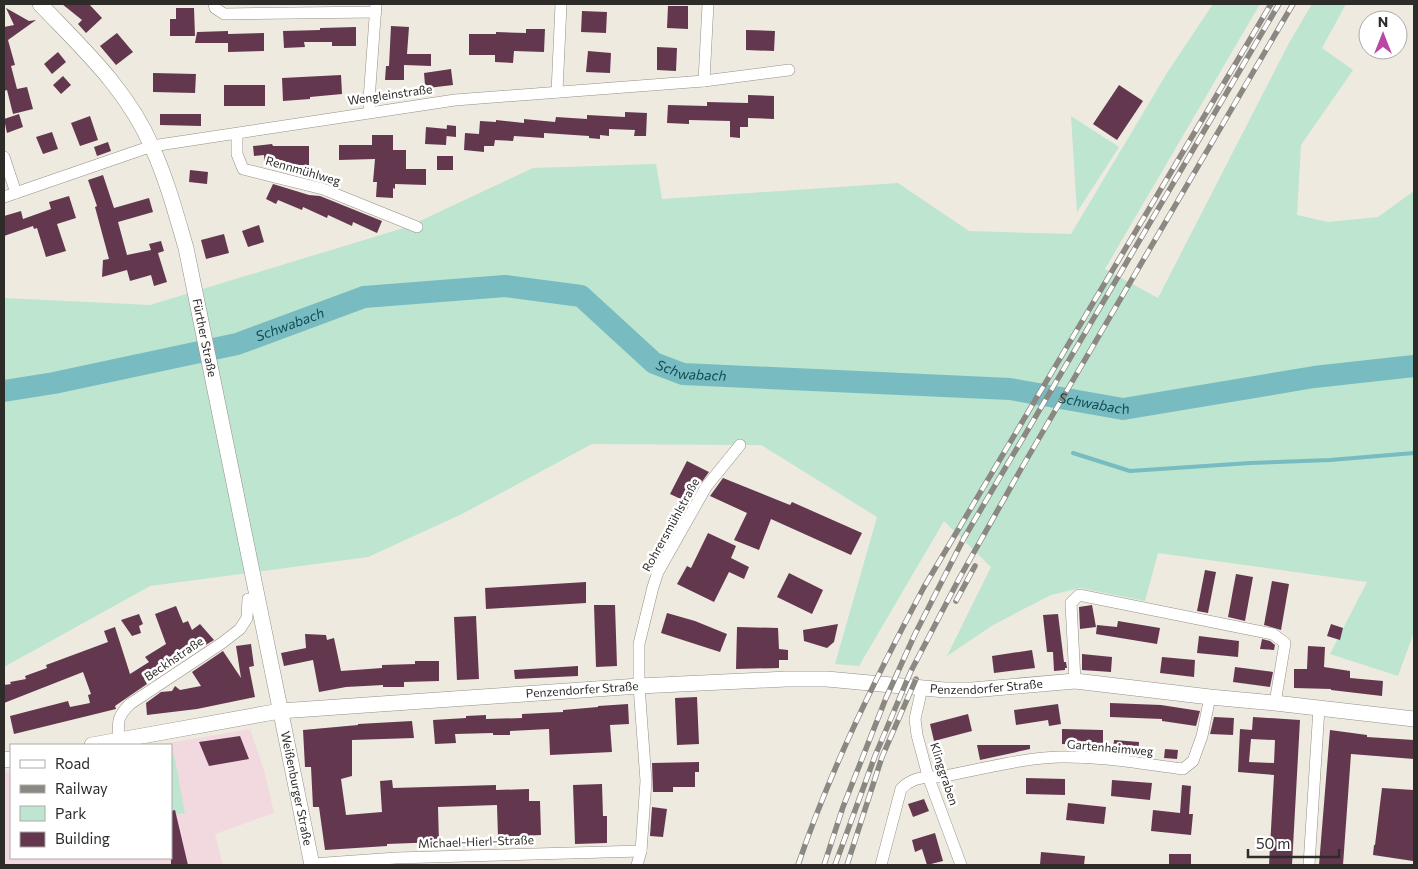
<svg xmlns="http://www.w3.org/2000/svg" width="1418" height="869" font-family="Commissioner,sans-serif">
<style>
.education{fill:#f2d9e0}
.green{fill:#bde5d0}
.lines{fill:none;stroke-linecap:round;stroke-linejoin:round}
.stream{stroke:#78bbc1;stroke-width:4}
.river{stroke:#78bbc1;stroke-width:22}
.building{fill:#63384f;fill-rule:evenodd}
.minor-casing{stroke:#939087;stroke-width:12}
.major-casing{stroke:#939087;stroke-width:16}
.minor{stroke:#fff;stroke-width:11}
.major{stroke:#fff;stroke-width:15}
.rail-casing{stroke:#8b8882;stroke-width:5.5}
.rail{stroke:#fff;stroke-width:4;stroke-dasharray:11;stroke-linecap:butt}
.labels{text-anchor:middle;stroke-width:5;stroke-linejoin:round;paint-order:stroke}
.street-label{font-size:12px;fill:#2e2c29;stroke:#fff}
.water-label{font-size:14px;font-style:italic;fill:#0f4c51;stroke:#fff}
</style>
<rect width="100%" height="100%" fill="#eeeae0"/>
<polygon class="education" points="250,729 265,773 274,813 215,834 223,865 4,865 4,772 11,771 11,858 171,858 171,745 158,745"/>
<g class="green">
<polygon points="1213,4 1260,4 1105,269 1158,298 1289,43 1312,4 1346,4 1322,48 1353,70 1301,145 1297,215 1328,222 1378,217 1414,191 1414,632 1398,676 1330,654 1367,582 1158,553 1145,601 1080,588 1051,595 993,625 947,656 991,567 944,521 859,666 835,664 877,517 761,445 740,445 592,444 462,514 368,557 150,586 4,667 4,298 150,305 407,227 533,168 656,164 662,199 898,183 969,231 1071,234 1167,73"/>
<polygon points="1071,116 1119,147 1077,212"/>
<polygon points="174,754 185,813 171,815 171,755"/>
</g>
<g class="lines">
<polyline class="stream" points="1073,453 1130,471 1250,463 1330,460 1414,453"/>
<path class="river" id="s1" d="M4,391l50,-8 183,-39 127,-47 141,-11 76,10 73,67 29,11 327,15 113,20 191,-32 100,-11"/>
</g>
<g class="building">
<polygon points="62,4 89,4 102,18 86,33 78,24 82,20"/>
<polygon points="668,6 688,6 688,29 667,28"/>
<polygon points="6,8 29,21 36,20 8,40 15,65 11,66 17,89 27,87 33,109 13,114 7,90 4,91 4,27 14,25"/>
<polygon points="176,8 194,8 195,36 170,36 170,19 176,19"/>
<polygon points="582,11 607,12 606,33 581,32"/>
<polygon points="391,26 409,27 407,54 431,54 431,66 404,65 404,80 385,80 386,66 389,66"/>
<polygon points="356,27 356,46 332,46 332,42 304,42 305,47 284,48 283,31 320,30 320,28"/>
<polygon points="526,29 545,29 544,52 514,51 513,63 495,62 495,55 469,55 469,34 496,34 496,32 526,33"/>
<polygon points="746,30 775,31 774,51 746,50"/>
<polygon points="228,31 228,34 264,33 264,51 228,52 228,43 195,43 197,32"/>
<polygon points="117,33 133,52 116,65 100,46"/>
<polygon points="657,47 677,48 676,71 657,70"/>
<polygon points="588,51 611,53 610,73 586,72"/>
<polygon points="58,52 66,62 52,74 44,64"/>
<polygon points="451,69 453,85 428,88 427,85 425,85 424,73"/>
<polygon points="153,73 196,74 195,93 153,92"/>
<polygon points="341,75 342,94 310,97 310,99 283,101 282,78"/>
<polygon points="63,76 71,85 61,94 53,85"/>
<rect x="224" y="85" width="41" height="21"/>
<polygon points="1119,85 1143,101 1117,140 1093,124"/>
<polygon points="748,95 774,96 774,119 748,118 748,127 740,127 740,138 730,137 730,121 689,120 689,124 667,123 668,105 707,106 707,102 748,103"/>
<polygon points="625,112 647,113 646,136 634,136 635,130 609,129 609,136 600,135 600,139 589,138 589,136 544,133 544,138 514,136 513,141 495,140 494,146 484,146 484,152 464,150 465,133 479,134 480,121 496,122 496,120 524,123 524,119 555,122 556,117 587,119 587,115 625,117"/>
<polygon points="19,114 23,127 7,133 4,119"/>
<polygon points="160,114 201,114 201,126 160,125"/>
<polygon points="90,116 98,140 80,146 71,123"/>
<polygon points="447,125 456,126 456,137 446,136"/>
<polygon points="426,127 447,129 446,145 425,144"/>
<polygon points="52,132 58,149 43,154 36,137"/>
<polygon points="372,135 393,135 393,150 406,150 406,169 426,169 426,185 395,184 395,189 393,188 393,198 376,197 377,182 373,182 375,159 339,160 339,145 372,145"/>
<polygon points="108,142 111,151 97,156 94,147"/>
<polygon points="272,144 273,146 309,146 309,165 288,165 288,162 265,165 264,155 254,156 253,146"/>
<rect x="437" y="156" width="16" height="14"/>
<polygon points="190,170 208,172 207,184 189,182"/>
<polygon points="103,175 114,208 149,198 153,212 118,222 127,255 151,250 149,244 161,241 164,251 158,253 167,282 154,286 151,275 130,281 127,270 102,277 103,260 109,259 95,207 97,206 88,180"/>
<polygon points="273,184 309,195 320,196 382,221 377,233 353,222 352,226 328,215 327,218 303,207 302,210 278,200 276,204 266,199"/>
<polygon points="69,196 76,218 57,224 66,251 46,257 37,228 34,229 33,226 4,236 4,216 21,211 23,219 51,209 49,202"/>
<polygon points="259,225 264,242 248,247 242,231"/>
<polygon points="224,234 229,253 206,259 201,240"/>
<polygon points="687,461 709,472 696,490 692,489 685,501 670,494"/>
<polygon points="723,478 790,505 792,502 862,533 851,555 771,519 759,550 734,540 747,513 710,496"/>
<polygon points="708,533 736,546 731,558 749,567 744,579 729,572 714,602 677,584 687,566 691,568"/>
<polygon points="1205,570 1216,572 1208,613 1197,611"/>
<polygon points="789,573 823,590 812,614 777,597"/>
<polygon points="1236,574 1253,577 1245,621 1228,617"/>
<polygon points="1272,581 1289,584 1281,630 1264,625"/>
<polygon points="586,582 586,603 486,609 485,588"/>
<polygon points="594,605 615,605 617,666 596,667"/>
<polygon points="1092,605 1096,627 1080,629 1079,607"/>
<polygon points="176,606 183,623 188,621 192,630 200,624 214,640 204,646 167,660 169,663 144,679 147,684 115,706 116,709 14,734 10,716 68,701 70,707 90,703 88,695 91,694 83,672 4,703 4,685 11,684 10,682 26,679 25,676 47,668 46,665 108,642 104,631 115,627 130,674 149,662 145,657 166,644 155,614"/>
<polygon points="667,613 695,621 727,634 720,652 661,633"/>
<polygon points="139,614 143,624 139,626 141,633 132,636 121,620"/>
<polygon points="1058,614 1064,662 1066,662 1067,668 1065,668 1065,670 1054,671 1053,652 1047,652 1043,615"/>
<polygon points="476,616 479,679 457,680 454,617"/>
<polygon points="1118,621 1160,628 1157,644 1096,634 1097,625 1117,627"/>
<polygon points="838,624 834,642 827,648 804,641 803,630"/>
<polygon points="1331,624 1343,628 1340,640 1327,636"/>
<polygon points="737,627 778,628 779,649 788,650 788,660 779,660 779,668 736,669"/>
<polygon points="305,634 326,635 327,640 334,638 341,671 382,668 382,665 415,664 415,661 439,661 439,681 404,682 404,687 383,687 383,685 346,687 319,692 313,660 284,666 281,653 306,648"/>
<polygon points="1199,636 1239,641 1238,657 1197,653"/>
<polygon points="1262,639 1270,641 1275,645 1274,650 1260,649"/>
<polygon points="251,644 254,666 249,667 255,697 197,709 147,715 146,703 161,692 172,691 175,686 180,690 201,686 192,672 223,651 241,678 236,646"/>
<polygon points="1308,646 1325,647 1324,667 1350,671 1350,678 1383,681 1382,696 1331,690 1331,689 1294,688 1294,669 1307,669"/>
<polygon points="1032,650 1035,668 994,673 992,656"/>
<polygon points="1082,654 1112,657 1111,672 1082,670"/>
<polygon points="1162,657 1195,660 1194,677 1160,673"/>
<polygon points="578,666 578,676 515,679 514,670"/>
<polygon points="1235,667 1273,672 1270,687 1233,682"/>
<polygon points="697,697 699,744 677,745 675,698"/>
<polygon points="1110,703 1161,705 1200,711 1196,726 1162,721 1162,719 1110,717"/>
<polygon points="628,704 629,724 610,725 612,752 550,755 549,729 510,731 510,735 493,735 493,733 455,734 456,743 435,744 433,720 466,718 466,716 486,715 486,719 522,718 522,714 563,712 563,710 598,707 598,706"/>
<polygon points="1058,704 1061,724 1049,726 1048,720 1016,725 1014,710"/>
<polygon points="968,714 972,731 934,741 930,724"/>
<polygon points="1214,717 1234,718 1233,735 1210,734"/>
<path d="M1253,717l47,3 -8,145h-23l5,-90 -36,-3 2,-43 12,1zM1251,739l24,1 -1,23 -25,-1z"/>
<polygon points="412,721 414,738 352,740 352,776 341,779 346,815 382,812 380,781 392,780 393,788 496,785 496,790 529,789 529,801 540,801 541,835 498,837 497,805 438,807 439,842 387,844 387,846 325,850 319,807 313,807 311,767 305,767 303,730 358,725 358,724"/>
<polygon points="1062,729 1103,730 1103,745 1062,744"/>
<polygon points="1330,730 1367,735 1367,737 1414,740 1414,759 1351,754 1343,865 1319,865"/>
<polygon points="240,736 249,759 209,766 199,742"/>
<polygon points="1114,740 1139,742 1138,755 1113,752"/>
<polygon points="977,745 1030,745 1030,749 980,760"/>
<polygon points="1165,749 1178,750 1177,759 1164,758"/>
<polygon points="699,762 699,772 695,772 695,787 673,787 673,792 653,792 652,763"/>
<polygon points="1026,778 1065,779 1065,795 1026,794"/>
<polygon points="1112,780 1152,783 1150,800 1111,796"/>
<polygon points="602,784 603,816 607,816 607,843 575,844 573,785"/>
<polygon points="1182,785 1191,786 1189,814 1193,814 1191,835 1151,831 1153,810 1180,813"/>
<polygon points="1382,788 1414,790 1413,861 1373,855 1374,845 1375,845"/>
<polygon points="924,799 929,811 913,817 908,804"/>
<polygon points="1068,803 1106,807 1104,824 1066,820"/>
<polygon points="652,807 667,809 663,837 650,836"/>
<polygon points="175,810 188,865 171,865 171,811"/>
<polygon points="935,833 943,861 927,865 922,849 915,852 912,840"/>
<polygon points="1041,852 1085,856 1084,865 1040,865"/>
<rect x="1169" y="854" width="22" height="11"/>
</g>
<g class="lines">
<g class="minor-casing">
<g id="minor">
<polyline points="214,4 215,8 224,14 376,12"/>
<polyline points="704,81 708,4"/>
<polyline points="557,92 561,4"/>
<polyline points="370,112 369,100 376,4"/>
<polyline points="237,134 237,154 243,169 323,189 417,227"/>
<polyline points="4,157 16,193"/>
<polyline points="4,197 152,146 455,100 704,81 789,70"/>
<polyline points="1075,681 1071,603 1079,595 1273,634 1285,643 1275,703"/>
<polyline points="922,688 915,719 917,735 928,776 961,865"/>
<path d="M119,741c-1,-19 -3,-23 11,-37l92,-61 18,-14 7,-11 1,-19"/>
<polyline points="312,864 396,858 641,851"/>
<polyline points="637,865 641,851 646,781 639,686 639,644 653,587 658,572 706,487 740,445"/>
<path d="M881,865l20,-76c10,-11 24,-13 38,-12 40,-7 81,-19 121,-20 41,-1 83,7 123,12l10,-8 9,-25 8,-39"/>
<polyline points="1309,865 1319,708"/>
</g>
</g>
<g class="major-casing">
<g id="major">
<path id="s2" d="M40,4c42,44 88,86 112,143 15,33 24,67 34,101l126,617"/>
<path id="s3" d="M92,745l188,-34 359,-25 147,-7h41l118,11h27l103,-9 135,16 65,6 139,16"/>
<polyline points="4,760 11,759"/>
</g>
</g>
<use href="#minor" class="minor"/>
<use href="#major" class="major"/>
<g class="rail-casing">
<g id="rail">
<polyline points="956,601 975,566"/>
<path d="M798,865c33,-97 78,-188 126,-278l347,-583"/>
<polyline points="824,865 843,807 886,698 915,634 964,538 1279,4"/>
<polyline points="835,865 875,756 911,671 960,577 1021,469 1293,4"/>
<polyline points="847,865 882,757 916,679"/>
</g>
</g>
<use href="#rail" class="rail"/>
</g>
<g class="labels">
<g class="street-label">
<text transform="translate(390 95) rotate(-8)" y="4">Wengleinstraße</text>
<text transform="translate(303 171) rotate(16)" y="4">Rennmühlweg</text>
<text dy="4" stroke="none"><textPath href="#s2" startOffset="381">Fürther Straße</textPath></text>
<text transform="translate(671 525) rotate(-61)" y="4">Rohrersmühlstraße</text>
<text transform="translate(174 659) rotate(-34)" y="4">Beckhstraße</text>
<text dy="4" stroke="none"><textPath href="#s3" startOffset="899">Penzendorfer Straße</textPath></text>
<text dy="4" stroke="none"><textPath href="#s3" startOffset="494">Penzendorfer Straße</textPath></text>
<text transform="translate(1110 748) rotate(5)" y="4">Gartenheimweg</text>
<text transform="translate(944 774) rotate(72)" y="4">Klinggraben</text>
<text dy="4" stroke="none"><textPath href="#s2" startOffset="841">Weißenburger Straße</textPath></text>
<text transform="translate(476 842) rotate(-2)" y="4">Michael-Hierl-Straße</text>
</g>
<g class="water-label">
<text dy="5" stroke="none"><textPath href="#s1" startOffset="294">Schwabach</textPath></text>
<text dy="5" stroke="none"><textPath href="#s1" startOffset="729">Schwabach</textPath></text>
<text dy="5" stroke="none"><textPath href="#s1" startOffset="1134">Schwabach</textPath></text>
</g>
</g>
<rect width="1418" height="869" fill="none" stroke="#2e2c29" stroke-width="10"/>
<rect x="10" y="744" width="162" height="115" fill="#ffffff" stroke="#ababa9"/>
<rect x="20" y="760" width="25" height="8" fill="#ffffff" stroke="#ababa9"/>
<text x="55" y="769" font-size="15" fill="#2e2c29">Road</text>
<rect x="20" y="785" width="25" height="8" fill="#8b8882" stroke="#ababa9"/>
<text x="55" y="794" font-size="15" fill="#2e2c29">Railway</text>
<rect x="20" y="806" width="25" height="15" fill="#bde5d0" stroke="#ababa9"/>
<text x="55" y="819" font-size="15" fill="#2e2c29">Park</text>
<rect x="20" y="832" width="25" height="15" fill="#63384f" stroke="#ababa9"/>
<text x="55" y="844" font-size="15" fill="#2e2c29">Building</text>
<g transform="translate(1383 35)"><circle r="24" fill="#ffffff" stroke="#ababa9"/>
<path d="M0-4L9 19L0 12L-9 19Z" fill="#ba48a2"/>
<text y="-8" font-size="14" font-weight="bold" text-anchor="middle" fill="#2e2c29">N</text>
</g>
<path d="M1248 849v8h91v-8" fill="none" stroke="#2e2c29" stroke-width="2.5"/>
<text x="1256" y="849" font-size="15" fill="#2e2c29" stroke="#ffffff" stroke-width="4" paint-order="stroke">50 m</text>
</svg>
